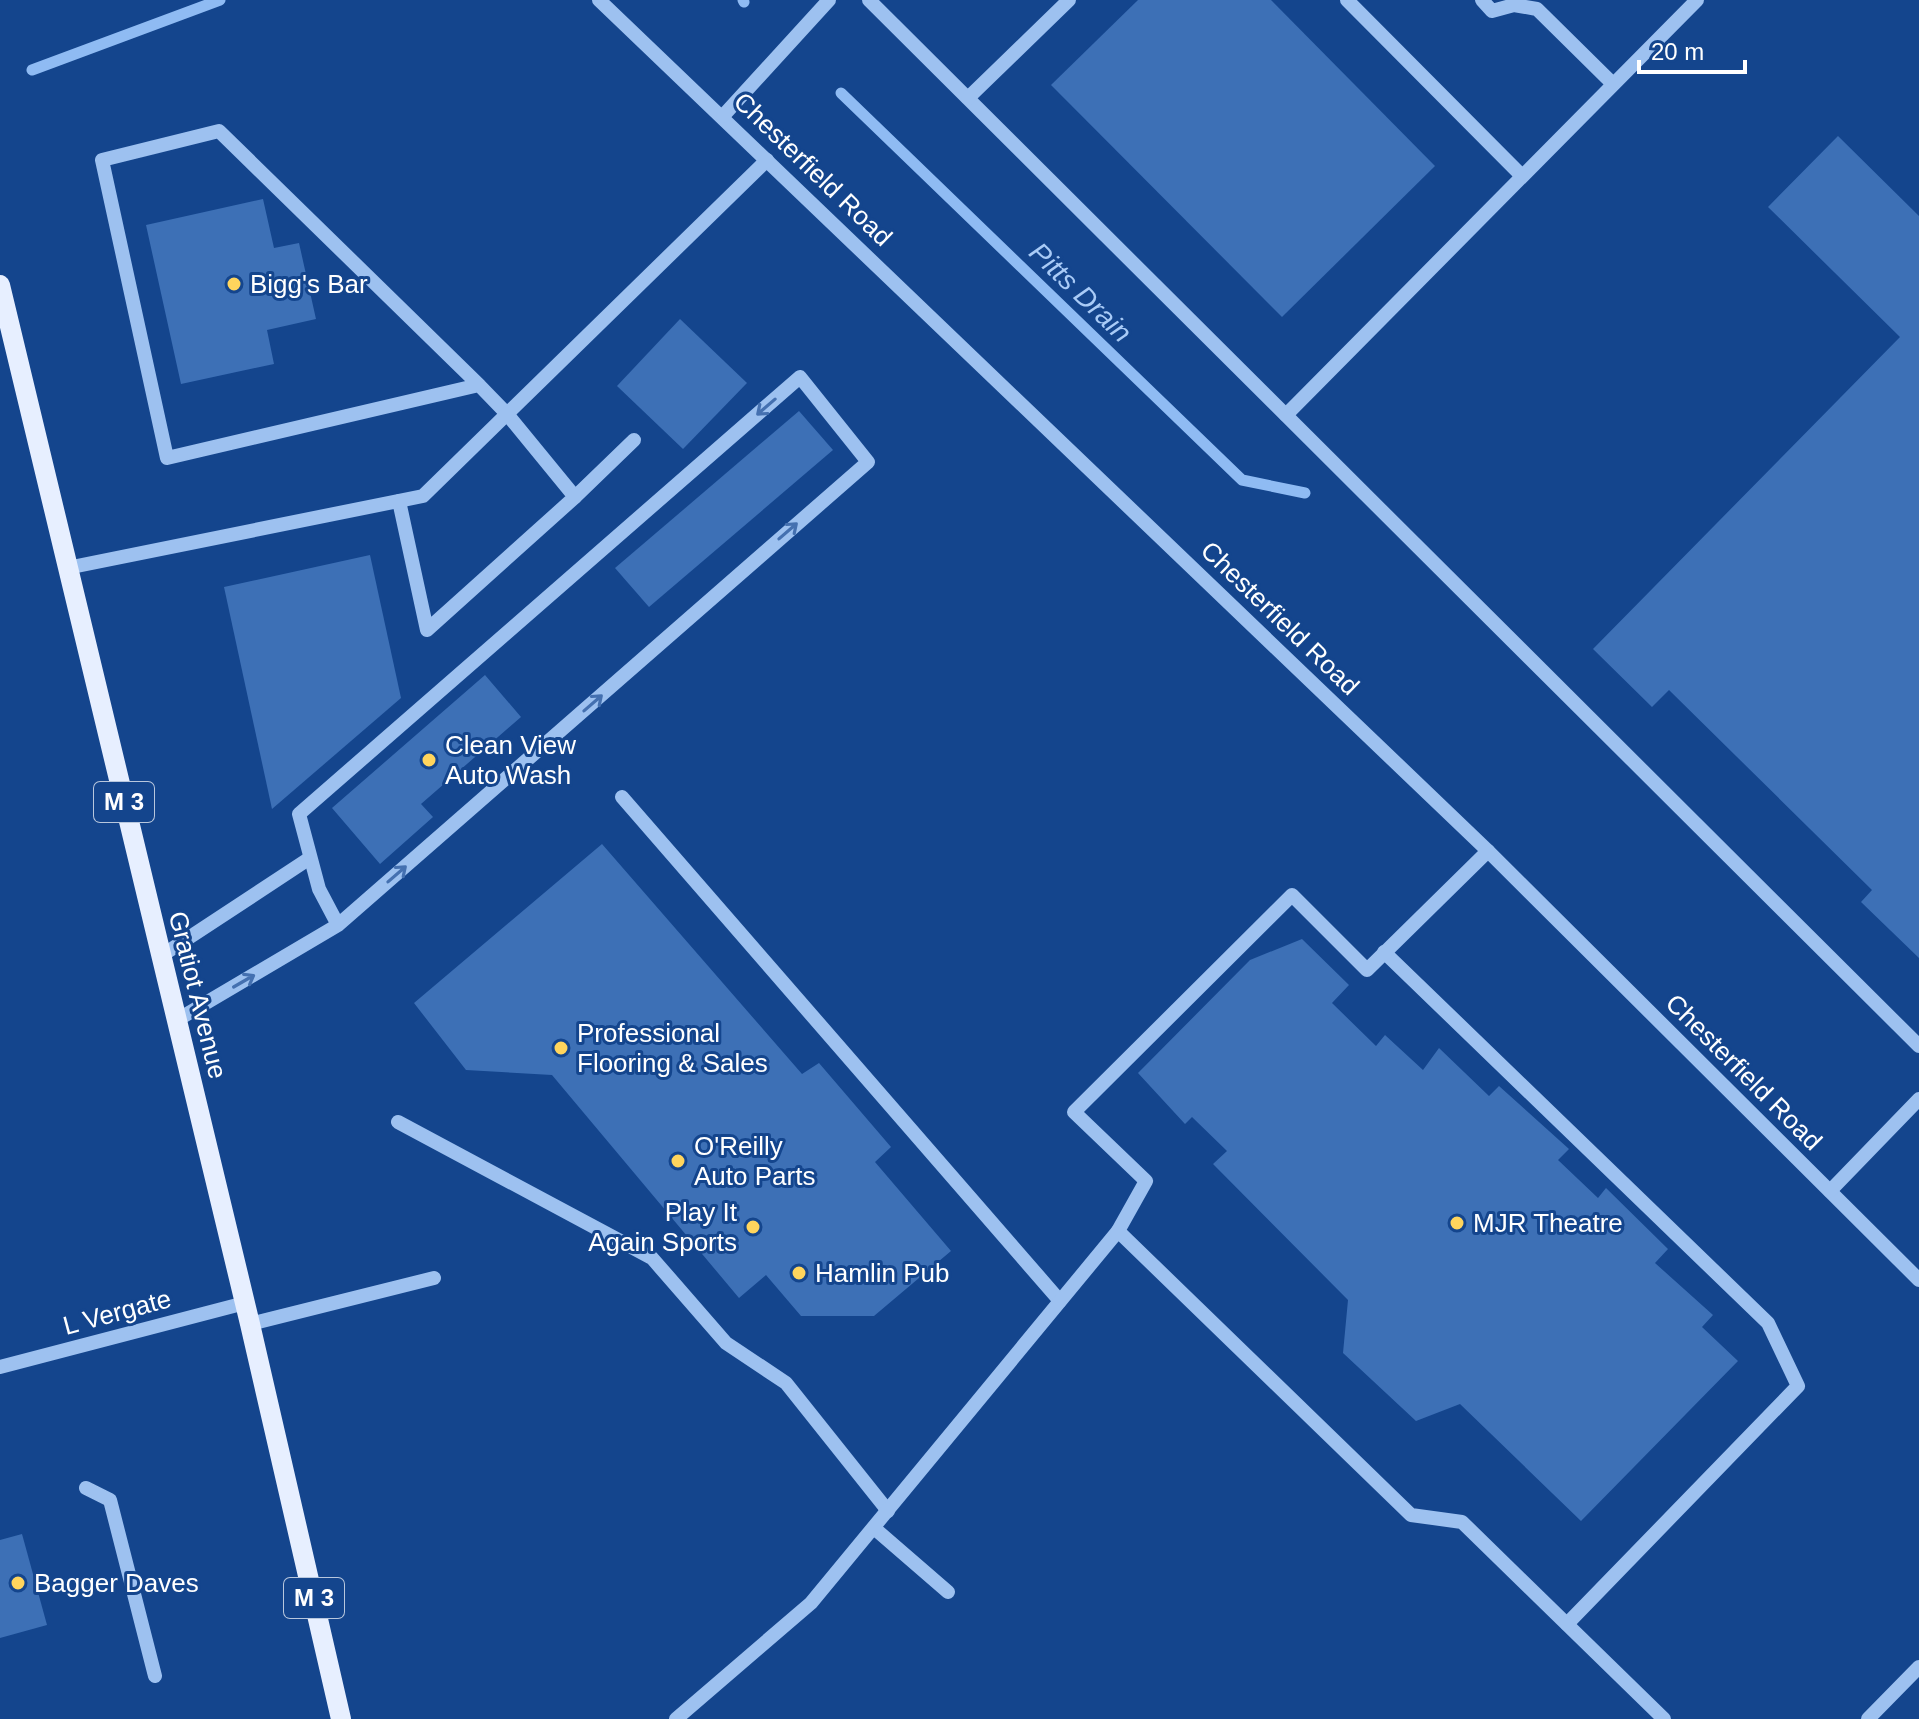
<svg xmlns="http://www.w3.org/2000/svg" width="1919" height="1719" font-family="Helvetica,sans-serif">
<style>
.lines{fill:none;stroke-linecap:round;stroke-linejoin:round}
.stream{stroke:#8fbbf3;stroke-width:11}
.building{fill:#3d70b6}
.minor{stroke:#9dc1f0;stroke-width:14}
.major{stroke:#e7efff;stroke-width:20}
.oneway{stroke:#4470b0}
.poi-dot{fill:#ffd55d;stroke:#14458d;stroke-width:3}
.labels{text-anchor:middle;stroke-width:6;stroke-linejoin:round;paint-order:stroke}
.shield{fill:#14458d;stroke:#b8c7dd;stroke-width:2}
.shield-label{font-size:24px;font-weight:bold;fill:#fff}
.street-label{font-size:26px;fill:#fff;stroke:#14458d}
.poi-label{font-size:26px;fill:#fff;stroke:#14458d;text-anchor:start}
.water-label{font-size:28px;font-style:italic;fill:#a9cbf7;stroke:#14458d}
</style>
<rect width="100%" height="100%" fill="#14458d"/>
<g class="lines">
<g class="stream">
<polyline points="743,0 744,2"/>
<polyline points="32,70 220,0"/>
<polyline points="841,93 1242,480 1305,493"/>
</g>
</g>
<g class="building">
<polygon points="1138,0 1271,0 1435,166 1282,317 1051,85"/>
<polygon points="1838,136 1919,216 1919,958 1861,902 1872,890 1669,690 1652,707 1593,649 1900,337 1768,207"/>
<polygon points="263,199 274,248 299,243 316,319 267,330 274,364 181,384 146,225"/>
<polygon points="680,319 747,383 683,449 617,386"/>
<polygon points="799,411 833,450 649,607 615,568"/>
<polygon points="370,555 401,698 272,809 224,587"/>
<polygon points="485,675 521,717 421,804 433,817 380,864 332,808"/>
<polygon points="602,844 802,1074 819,1063 891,1147 875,1162 951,1251 874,1316 801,1316 766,1275 739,1298 552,1075 466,1070 414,1003"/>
<polygon points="1302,939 1349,985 1332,1003 1376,1046 1385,1035 1423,1070 1439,1048 1489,1096 1499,1086 1569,1149 1558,1160 1598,1198 1606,1188 1668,1249 1655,1263 1713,1315 1702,1327 1738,1361 1581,1521 1460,1404 1416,1421 1343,1353 1348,1300 1213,1164 1227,1151 1192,1117 1185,1124 1138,1073 1250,960"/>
<polygon points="22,1534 47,1625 0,1638 0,1540"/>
</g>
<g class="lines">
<g class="minor">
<polyline points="599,0 1488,851 1919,1280"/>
<polyline points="869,0 1919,1046"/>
<polyline points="1347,0 1522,176"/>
<polyline points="1482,0 1492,11 1514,5 1537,9 1613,84"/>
<polyline points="968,98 1069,0"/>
<polyline points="723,116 829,0"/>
<polyline points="1286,415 1697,0"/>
<polyline points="575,497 634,440"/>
<polyline points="399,501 427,630 575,497 507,414 479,385 219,131 102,160 167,458 479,385"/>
<polyline points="67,568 423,496 767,160"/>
<polyline points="622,797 1060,1301"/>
<polyline points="1384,952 1768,1323 1798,1386 1567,1624"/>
<polyline points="161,956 310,858"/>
<polyline points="177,1020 338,925 868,462 800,377 299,814 319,889 338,925"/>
<polyline points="398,1122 652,1258 726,1343 786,1383 888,1511"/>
<polyline points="1830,1191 1919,1099"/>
<polyline points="1118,1231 1146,1181 1074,1112 1292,895 1367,970 1488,851"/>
<polyline points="250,1324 434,1278"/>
<polyline points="0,1367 245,1303"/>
<polyline points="86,1488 110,1500 155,1676"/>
<polyline points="874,1528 948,1592"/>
<polyline points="676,1719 811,1603 1118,1231 1411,1515 1462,1522 1664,1719"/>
<polyline points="1868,1719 1919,1667"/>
</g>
<polyline class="major" points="0,285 250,1324 341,1719"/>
</g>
<defs><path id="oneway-shaft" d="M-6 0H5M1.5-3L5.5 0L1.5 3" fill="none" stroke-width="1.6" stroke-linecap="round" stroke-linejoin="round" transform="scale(2)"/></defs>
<g class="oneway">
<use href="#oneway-shaft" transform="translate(766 407) rotate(139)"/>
<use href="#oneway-shaft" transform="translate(788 531) rotate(-41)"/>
<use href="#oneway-shaft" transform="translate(593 703) rotate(-41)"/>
<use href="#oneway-shaft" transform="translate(397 874) rotate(-41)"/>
<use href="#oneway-shaft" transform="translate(244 981) rotate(-30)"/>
</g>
<g class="poi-dot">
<circle cx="234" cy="284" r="8"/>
<circle cx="429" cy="760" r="8"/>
<circle cx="561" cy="1048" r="8"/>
<circle cx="678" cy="1161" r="8"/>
<circle cx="1457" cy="1223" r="8"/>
<circle cx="753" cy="1227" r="8"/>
<circle cx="799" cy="1273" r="8"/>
<circle cx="18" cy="1583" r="8"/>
</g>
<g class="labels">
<g class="shield">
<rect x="94" y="782" width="60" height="40" rx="6"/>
<rect x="284" y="1578" width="60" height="40" rx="6"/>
</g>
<g class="shield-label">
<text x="124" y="810">M 3</text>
<text x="314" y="1606">M 3</text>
</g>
<g class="street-label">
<text transform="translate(813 169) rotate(44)" y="9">Chesterfield Road</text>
<text transform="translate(1280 618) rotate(44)" y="9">Chesterfield Road</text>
<text transform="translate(198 995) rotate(76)" y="9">Gratiot Avenue</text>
<text transform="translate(1744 1072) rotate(45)" y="9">Chesterfield Road</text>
<text transform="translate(117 1312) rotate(-15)" y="9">L Vergate</text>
</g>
<g class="poi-label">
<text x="250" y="293">Bigg's Bar</text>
<text x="445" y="754">Clean View<tspan x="445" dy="30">Auto Wash</tspan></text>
<text x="577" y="1042">Professional<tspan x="577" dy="30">Flooring &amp; Sales</tspan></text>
<text x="694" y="1155">O'Reilly<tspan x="694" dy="30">Auto Parts</tspan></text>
<text x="737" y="1221" text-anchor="end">Play It<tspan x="737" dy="30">Again Sports</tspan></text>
<text x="1473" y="1232">MJR Theatre</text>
<text x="815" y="1282">Hamlin Pub</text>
<text x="34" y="1592">Bagger Daves</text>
</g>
<g class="water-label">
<text transform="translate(1081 292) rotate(44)" y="10">Pitts Drain</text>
</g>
</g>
<path d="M1639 60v12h106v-12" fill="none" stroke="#ffffff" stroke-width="4"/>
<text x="1651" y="60" font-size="24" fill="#ffffff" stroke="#14458d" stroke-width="6" paint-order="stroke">20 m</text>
</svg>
